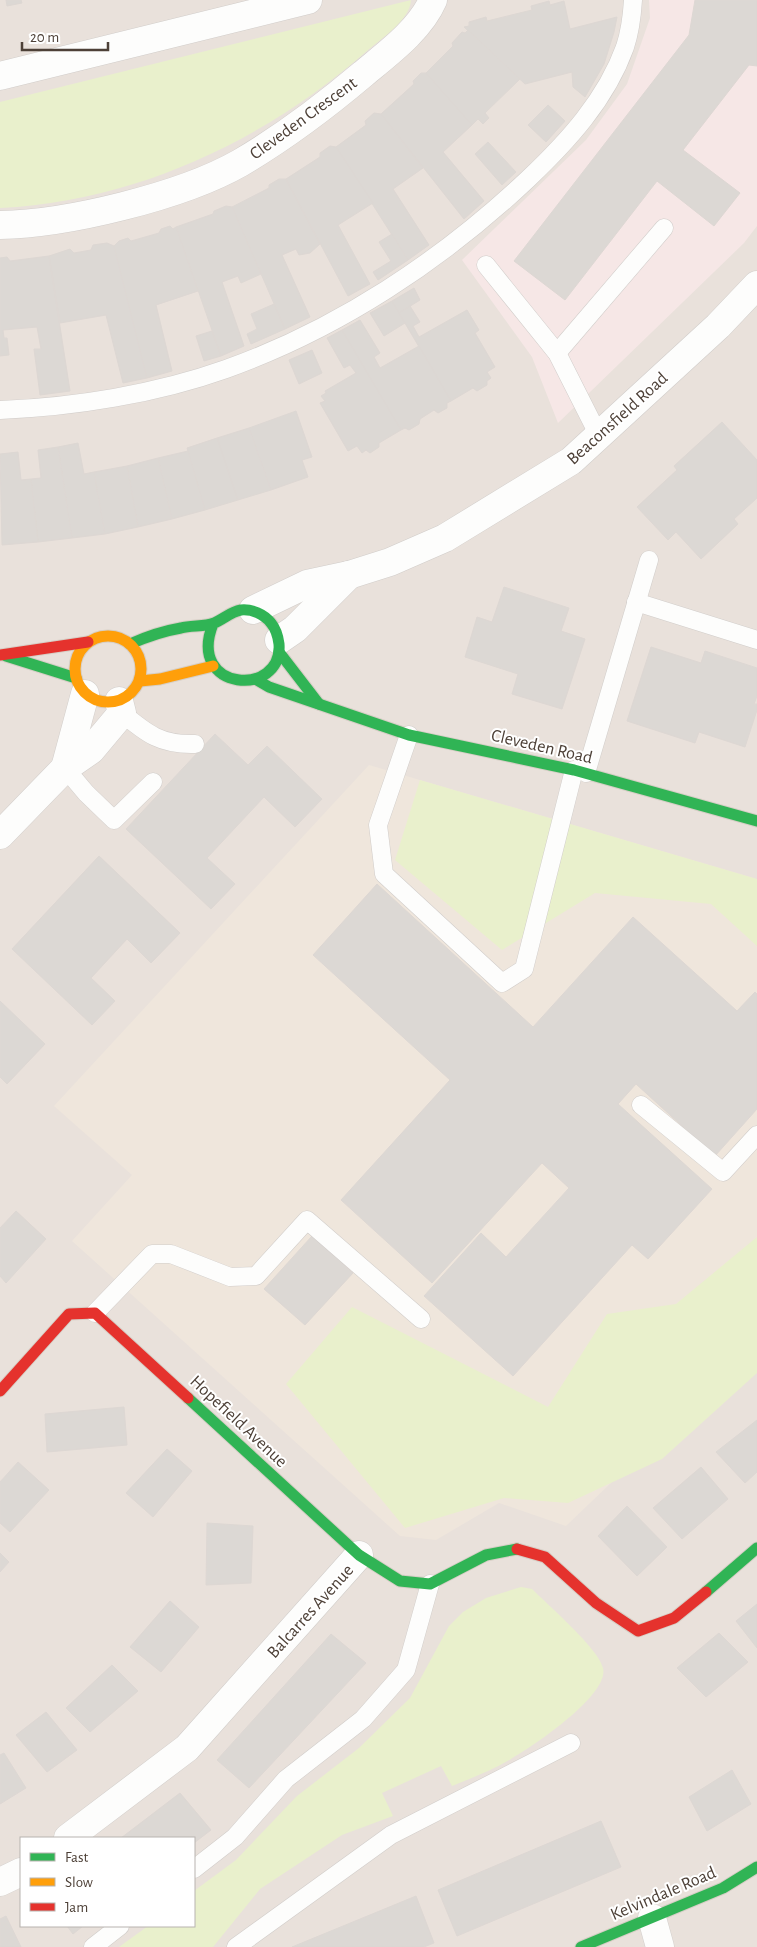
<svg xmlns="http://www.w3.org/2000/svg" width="757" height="1947" font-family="'Alegreya Sans',sans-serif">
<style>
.residential{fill:#e9e1db;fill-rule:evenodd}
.education{fill:#efe6dc}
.medical{fill:#f6e7e6}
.green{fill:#e9f0cc}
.building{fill:#dcd8d4;stroke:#ddd7d3}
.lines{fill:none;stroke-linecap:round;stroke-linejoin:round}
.lane-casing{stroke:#d1cdca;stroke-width:19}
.street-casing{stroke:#d1cdca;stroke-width:29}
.fast-casing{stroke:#d6cec5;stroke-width:13}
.slow-casing{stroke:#d6cec5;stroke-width:13}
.jam-casing{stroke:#d6cec5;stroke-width:13}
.lane{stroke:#fdfdfc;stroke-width:18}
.street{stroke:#fdfdfc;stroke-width:28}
.fast{stroke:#30b455;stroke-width:11}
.slow{stroke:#ff9f0a;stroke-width:11}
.jam{stroke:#e5322d;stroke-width:11}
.labels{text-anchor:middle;stroke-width:4;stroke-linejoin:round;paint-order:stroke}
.street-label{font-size:18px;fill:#4d4037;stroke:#fff}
</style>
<rect width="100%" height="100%" fill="#f4f1ee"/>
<path class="residential" d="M0,0h757v1947h-757zM21,1838h173v88h-173z"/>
<polygon class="education" points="369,765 757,879 757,1343 566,1526 499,1503 436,1540 400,1536 72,1241 132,1175 54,1106"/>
<polygon class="medical" points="649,0 757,0 757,226 744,243 558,423 532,357 462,260 586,140 627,84 650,18"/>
<g class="green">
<path d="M411,0c-1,20 -29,38 -43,50 -102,90 -231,151 -368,158v-106z"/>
<polygon points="420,780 757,879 757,946 711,904 595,893 502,950 395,860"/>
<polygon points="757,1237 757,1373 662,1459 568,1503 504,1498 405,1528 286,1384 352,1307 548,1407 607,1314 676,1304"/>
<path d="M521,1587l11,2c16,16 67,60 71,79 7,27 -71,79 -92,91 -18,11 -39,19 -59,27l-11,-20 -59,27 11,23 -51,19 -82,54 -47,58h-94l29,-21h46v-35l42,-31 61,-64 62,-48 51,-50 39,-72 14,-14 23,-14z"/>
</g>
<g class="building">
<polygon points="6,0 21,0 22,3 7,6"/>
<polygon points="695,0 757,0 757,66 749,65 683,150 740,193 714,226 657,181 565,300 514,261 689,35"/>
<polygon points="549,1 550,5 564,1 570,29 617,17 614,32 604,64 585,97 573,87 572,72 525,84 464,27 469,26 469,22 486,17 487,21 532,10 531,6"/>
<polygon points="468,30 520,79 485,113 489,118 483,124 478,119 472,125 426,73 453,46 452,43 462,32 465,33"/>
<polygon points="421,73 426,73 472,125 443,152 484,201 464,219 381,114 414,84 413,81"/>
<polygon points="548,105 565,121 546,142 528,125"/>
<polygon points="374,113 381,114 423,168 393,189 429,245 408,260 336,147 366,125 365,121"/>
<polygon points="488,142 516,172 502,185 475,154"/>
<polygon points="330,146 336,147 373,203 338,225 370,284 348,296 286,179 320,157 320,153"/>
<polygon points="279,179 286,179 320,244 310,253 299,255 296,249 282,255 310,317 285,329 232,207 269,188 269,185"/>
<polygon points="226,206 232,207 261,274 241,283 238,276 222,282 244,346 221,356 176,227 213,214 214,211"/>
<polygon points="170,226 173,229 176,227 198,291 156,305 172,371 147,378 114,246 119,241 128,238 131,241 159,233 161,229"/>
<polygon points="392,234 408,260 378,280 373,272 391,261 379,242"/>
<polygon points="107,243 114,246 147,378 123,383 106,315 60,323 49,256 70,249 74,253 91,250 93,245"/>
<polygon points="49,256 70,391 40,395 34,349 41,349 37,327 3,330 4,338 7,338 9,355 0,356 0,258 7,257 10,261"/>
<polygon points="414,288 420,300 399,313 392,301"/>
<polygon points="392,301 405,323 384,336 370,313"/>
<polygon points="274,304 285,329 251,344 247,334 257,329 251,314"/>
<polygon points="410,306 420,322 413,326 419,337 467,310 479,330 475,333 495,367 487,372 491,378 487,381 487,385 477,391 473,388 451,401 399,313"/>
<polygon points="360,320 380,353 374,357 380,368 419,346 451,401 447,403 447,408 438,413 434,410 420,419 419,424 409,430 405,428 401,430 342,330"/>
<polygon points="342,330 401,430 379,443 379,447 370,453 366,450 362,453 357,446 348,451 320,403 325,401 321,396 326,393 325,391 356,373 350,365 344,368 327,338"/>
<polygon points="212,331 221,356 204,361 196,336"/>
<polygon points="312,350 322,373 299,384 289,360"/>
<polygon points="296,411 312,457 302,460 308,477 271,490 249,428"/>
<polygon points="722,422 757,460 757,498 734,519 738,524 701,559 676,532 668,540 637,507 677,470 674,466"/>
<polygon points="249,428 271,490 238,500 217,438"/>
<polygon points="217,438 238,500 205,510 187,448"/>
<polygon points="78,443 84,474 94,472 105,534 72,538 58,447"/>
<polygon points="58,447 72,538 38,542 31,479 41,478 38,450"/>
<polygon points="188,451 205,510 172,519 158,458"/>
<polygon points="18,452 21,480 31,479 38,542 2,545 0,454"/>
<polygon points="158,458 172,519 138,527 127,466"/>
<polygon points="127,466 138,527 105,534 94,472"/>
<polygon points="504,587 569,608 561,631 585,639 562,709 512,694 518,674 465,657 477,617 492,622"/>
<polygon points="651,647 701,663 705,651 757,668 757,696 754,704 757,704 757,710 745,747 699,732 695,743 627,721"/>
<polygon points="215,734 248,765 267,746 322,799 295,827 264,797 207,858 235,884 211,909 126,829"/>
<polygon points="99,856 180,933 151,963 127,939 91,978 115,1001 92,1025 12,949"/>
<polygon points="377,884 533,1027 633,917 737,1011 755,992 757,994 757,1109 715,1156 636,1084 618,1104 712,1189 648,1259 632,1245 513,1376 424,1296 481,1233 506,1257 569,1188 542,1163 432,1283 341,1200 450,1080 313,955"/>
<polygon points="0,1001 45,1044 7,1084 0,1077"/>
<polygon points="16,1211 46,1239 6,1283 0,1276 0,1228"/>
<polygon points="312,1236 353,1273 305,1325 264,1289"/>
<polygon points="124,1407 127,1445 47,1452 45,1414"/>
<polygon points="757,1420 757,1472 745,1483 716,1452"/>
<polygon points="167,1449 192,1471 153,1517 126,1493"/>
<polygon points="18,1462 49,1490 10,1532 0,1523 0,1482"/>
<polygon points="701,1467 728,1499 682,1539 653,1508"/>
<polygon points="627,1506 667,1547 637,1576 598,1536"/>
<polygon points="207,1523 253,1526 251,1583 206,1585"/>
<polygon points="0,1553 9,1562 0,1572"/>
<polygon points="170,1601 199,1627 161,1672 130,1647"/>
<polygon points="757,1604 757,1648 736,1621"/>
<polygon points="719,1633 748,1662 706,1697 677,1668"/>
<polygon points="331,1634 366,1663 249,1788 217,1760"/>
<polygon points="112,1665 138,1691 90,1732 66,1708"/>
<polygon points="46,1712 77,1750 47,1772 16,1735"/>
<polygon points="4,1753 26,1788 0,1804 0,1755"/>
<polygon points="732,1770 751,1804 707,1831 689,1797"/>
<polygon points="180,1793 211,1830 194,1843 194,1838 121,1838"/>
<polygon points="601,1821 621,1867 457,1936 438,1890"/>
<polygon points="416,1896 434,1943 424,1947 292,1947"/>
<polygon points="6,1916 21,1947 0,1947 0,1919"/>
<polygon points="67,1926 83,1926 73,1934"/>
</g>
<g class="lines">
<g class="lane-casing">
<g id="lane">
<polyline points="486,265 557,353 599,436"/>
<polyline points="557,353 664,228"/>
<path d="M0,410c74,-3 156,-16 226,-41 112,-40 215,-108 302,-190 39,-37 78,-79 97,-132 5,-15 7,-31 8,-47"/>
<polyline points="636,602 757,640"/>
<path d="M122,713c25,21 39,32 73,31"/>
<polyline points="409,735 378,825 384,874 502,983 524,969 574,770"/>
<polyline points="65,768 86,793 114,820 153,782"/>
<polyline points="586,773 649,560"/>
<polyline points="641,1105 723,1172 757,1135"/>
<polyline points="95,1313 152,1254 171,1254 230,1277 256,1276 307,1220 421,1319"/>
<polyline points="194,1869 235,1837 286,1779 363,1719 406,1670 430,1584"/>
<polyline points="93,1947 120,1926"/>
<polyline points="236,1947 391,1835 571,1743"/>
</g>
</g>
<g class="street-casing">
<g id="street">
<polyline points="0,76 308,0"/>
<path d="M0,225c67,-1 182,-29 240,-62 44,-26 84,-56 123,-89 24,-20 57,-44 70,-74"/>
<polyline points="253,610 307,584 349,575 390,562 445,538 571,461 718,326 757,285"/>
<polyline points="279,640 295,629 349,575"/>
<polyline points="65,768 85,694"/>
<polyline points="0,835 65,768 91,750 122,713 119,701"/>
<polyline points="68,1838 187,1748 359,1555"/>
<polyline points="0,1882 21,1872"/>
<polyline points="652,1918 660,1947"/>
</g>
</g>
<g class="fast-casing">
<g id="fast">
<path d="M130,644c16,-7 33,-13 51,-16 10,-3 24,-1 33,-5 10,-4 16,-11 27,-13 11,-1 23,4 30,13 5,6 7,13 8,21 4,54 -93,48 -66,-20"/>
<polyline points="279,652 319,704"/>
<polyline points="6,656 76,678"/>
<polyline points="257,680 269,687 409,735 574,770 757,821"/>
<polyline points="188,1398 359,1555 400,1581 430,1584 486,1555 517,1549"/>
<polyline points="706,1592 757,1548"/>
<polyline points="581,1947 723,1888 757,1867"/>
</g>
</g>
<g class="slow-casing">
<g id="slow">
<circle cx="108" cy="669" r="33"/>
<polyline points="140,681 160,679 213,666"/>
</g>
</g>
<g class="jam-casing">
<g id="jam">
<polyline points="0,655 88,642"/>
<polyline points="0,1391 69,1314 95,1313 188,1398"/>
<polyline points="517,1549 545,1557 596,1603 638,1631 674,1618 706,1592"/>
</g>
</g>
<use href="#lane" class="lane"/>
<use href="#street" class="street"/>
<use href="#fast" class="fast"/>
<use href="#slow" class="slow"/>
<use href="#jam" class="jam"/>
</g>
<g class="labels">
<g class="street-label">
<text transform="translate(303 118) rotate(-36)" y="6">Cleveden Crescent</text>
<text transform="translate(617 418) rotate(-42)" y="6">Beaconsfield Road</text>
<text transform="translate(542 746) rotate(13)" y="6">Cleveden Road</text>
<text transform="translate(239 1421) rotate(43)" y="6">Hopefield Avenue</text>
<text transform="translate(310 1611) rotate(-48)" y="6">Balcarres Avenue</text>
<text transform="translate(663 1893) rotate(-23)" y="6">Kelvindale Road</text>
</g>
</g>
<rect x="20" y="1837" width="175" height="90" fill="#ffffff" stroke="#b8b3af"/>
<rect x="30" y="1853" width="25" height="8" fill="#30b455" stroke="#b8b3af"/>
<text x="65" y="1862" font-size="15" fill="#4d4037">Fast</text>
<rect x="30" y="1878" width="25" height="8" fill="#ff9f0a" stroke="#b8b3af"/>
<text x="65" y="1887" font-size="15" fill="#4d4037">Slow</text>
<rect x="30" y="1903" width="25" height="8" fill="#e5322d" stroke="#b8b3af"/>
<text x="65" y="1912" font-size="15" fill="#4d4037">Jam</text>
<path d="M22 42v8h86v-8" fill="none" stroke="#4d4037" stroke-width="2.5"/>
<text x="30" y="42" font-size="15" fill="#4d4037" stroke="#ffffff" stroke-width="4" paint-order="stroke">20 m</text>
</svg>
